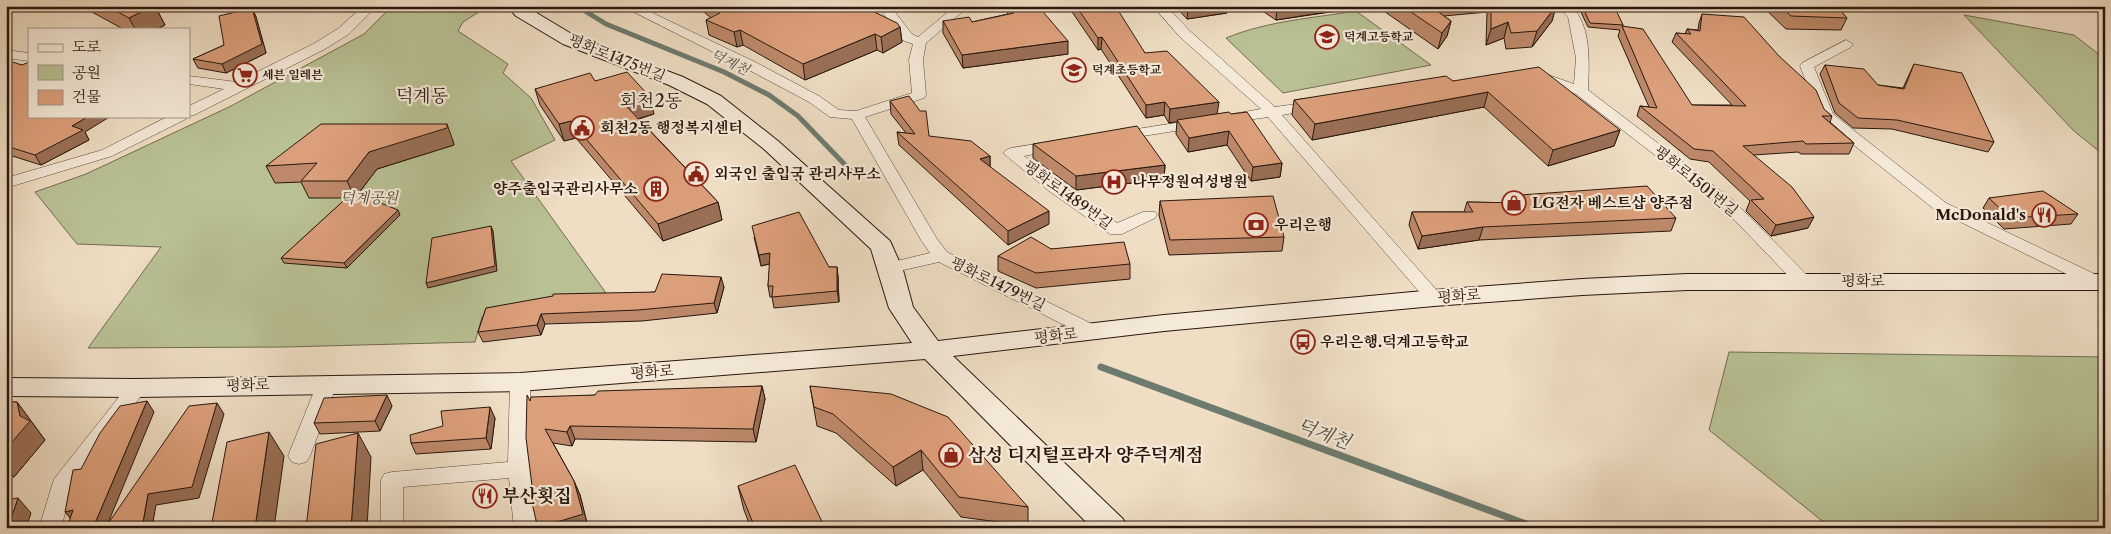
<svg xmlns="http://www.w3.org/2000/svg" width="2111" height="534" font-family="'Libre Caslon Text','Noto Serif KR',serif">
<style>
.green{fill:#b9c194;stroke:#716c51}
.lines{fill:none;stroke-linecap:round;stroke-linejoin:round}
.stream-far1{stroke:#6d7b6f;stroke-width:5}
.stream{stroke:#6d7b6f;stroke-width:7}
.street-casing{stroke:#5a493c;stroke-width:1}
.secondary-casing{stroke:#29170e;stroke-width:2}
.street{fill:#f5ead9;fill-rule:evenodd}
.secondary{fill:#f5ead9;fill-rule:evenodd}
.wall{fill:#bd896a;stroke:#29170e}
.shaded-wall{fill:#9a6f56;stroke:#29170e}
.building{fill:#dc9f7b;stroke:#29170e}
.labels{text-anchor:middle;stroke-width:4.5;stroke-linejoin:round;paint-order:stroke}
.far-poi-label{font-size:12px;font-weight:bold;fill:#29170e;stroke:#f5ead9;text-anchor:start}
.far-water-label{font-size:14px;font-style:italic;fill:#515146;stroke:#f5ead9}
.street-label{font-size:15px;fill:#29170e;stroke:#f5ead9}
.poi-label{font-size:15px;font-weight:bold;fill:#29170e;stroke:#f5ead9;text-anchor:start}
.park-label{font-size:15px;font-style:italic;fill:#544a36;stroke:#f5ead9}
.quarter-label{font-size:18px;fill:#29170e;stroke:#f5ead9}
.near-poi-label{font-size:18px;font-weight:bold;fill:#29170e;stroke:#f5ead9;text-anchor:start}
.near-water-label{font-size:19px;font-style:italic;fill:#515146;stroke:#f5ead9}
</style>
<rect width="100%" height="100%" fill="#efdec4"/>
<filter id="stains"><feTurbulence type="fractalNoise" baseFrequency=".004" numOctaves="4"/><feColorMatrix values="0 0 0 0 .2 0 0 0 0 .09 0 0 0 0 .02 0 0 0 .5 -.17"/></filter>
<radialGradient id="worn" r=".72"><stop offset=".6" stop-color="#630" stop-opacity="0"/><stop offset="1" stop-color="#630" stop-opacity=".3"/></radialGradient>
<g class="green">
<polygon points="392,6 482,6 482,10 463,22 458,31 508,64 503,73 531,98 555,140 511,161 606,293 482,317 475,342 285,347 88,348 161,247 77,244 35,192 86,174 231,106 364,34"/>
<path d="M1356,11l75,54 -148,28 -57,-55c41,-17 87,-20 130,-27z"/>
<polygon points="1964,15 2074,35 2105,59 2105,156 2074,131"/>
<polygon points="1729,352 2105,357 2105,528 1831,528 1709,430"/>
</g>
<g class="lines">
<polyline class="stream-far1" points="577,6 606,24 724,72 769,95 798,116 851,171"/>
<polyline class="stream" points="1101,367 1537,528"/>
<g class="street-casing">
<g id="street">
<polygon points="363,6 377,6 349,34 325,49 194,115 189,116 189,106 224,89 189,84 189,76 237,82 315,43 339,28"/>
<polygon points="622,6 638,6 755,62 819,96 839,110 856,111 912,93 909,60 913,44 902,40 883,13 875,6 891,7 912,34 918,37 955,6 969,6 926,43 923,60 926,95 924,98 865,117 937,239 947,252 1100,328 1102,332 1100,336 1093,338 1086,336 939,262 890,273 884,272 881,268 884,264 930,253 921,240 852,119 830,117 809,102 745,68"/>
<polygon points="1153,6 1166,6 1190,31 1275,107 1317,101 1322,102 1324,105 1322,108 1282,115 1440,294 1443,298 1440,302 1434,304 1428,302 1268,117 1226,123 1221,122 1219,119 1221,116 1261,109 1180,37"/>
<path d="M1558,6h13c21,20 18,57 17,84l146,111 75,76 3,4 -3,4 -6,2 -6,-2 -75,-78 -146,-113 -44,-16 -2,-3 7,-4 37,13 2,-26 -8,-41z"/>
<polygon points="1846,40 1853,44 1851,47 1814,67 1833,114 1946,203 2103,278 2103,286 2097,288 2091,286 1934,209 1821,119 1800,66 1802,63"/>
<polygon points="6,50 29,53 29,61 6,58"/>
<polygon points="169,116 188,116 186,119 112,156 6,188 6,178 102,150"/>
<polygon points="1201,119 1206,120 1208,123 1206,126 1118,140 1113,139 1111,136 1113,133 1118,132"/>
<polygon points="1055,141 1060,143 1063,146 1060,149 1024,156 1061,185 1117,223 1143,212 1155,212 1157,215 1155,218 1122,234 1110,234 1049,191 1003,153 1006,150 1011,148"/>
<polygon points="520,375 527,377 530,382 530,469 536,528 514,528 509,478 403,487 403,528 381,528 381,480 384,474 392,472 508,462 510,382 513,377"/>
<polygon points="327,377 334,379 337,384 310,456 306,462 299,464 292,462 288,456 317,384 320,379"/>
<polygon points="137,381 144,383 147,388 72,488 61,528 39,528 54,479 130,383"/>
</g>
</g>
<g class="secondary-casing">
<polygon id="secondary" points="507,6 525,6 575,36 683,77 721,96 778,141 890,241 903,270 913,307 938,341 1164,315 1434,290 1582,279 1687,274 2105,274 2105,290 1687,290 1582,295 1434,306 1164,331 953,356 1123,519 1127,528 1092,528 925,359 520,391 137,397 6,396 6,378 137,379 520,373 912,343 889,308 871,249 764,149 707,104 669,85 563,44 516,16"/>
</g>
<use href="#street" class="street"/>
<use href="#secondary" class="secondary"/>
</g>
<g class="wall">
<polygon points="81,6 155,6 165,25 157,29 123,29"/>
<polygon points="304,6 343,6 340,9 304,7"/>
<polygon points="703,6 862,6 900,27 902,42 883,53 877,50 805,80 743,45 737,47 709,35 706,20 711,18 704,12"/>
<polygon points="1003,6 1038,6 1068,54 963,68 943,33 943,21 972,22 1008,14"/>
<polygon points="1068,6 1107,6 1145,53 1217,114 1282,163 1280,177 1251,181 1227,145 1188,152 1176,134 1177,121 1169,123 1164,115 1146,118 1101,49 1098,50"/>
<polygon points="1175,6 1227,6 1227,13 1187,19"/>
<polygon points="1255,6 1556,6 1552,21 1532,47 1506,49 1504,38 1486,45 1487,12 1444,16 1451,21 1447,36 1438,49 1381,9 1373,9 1365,7 1276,20"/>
<polygon points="1578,6 1612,6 1623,25 1623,26 1692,105 1732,105 1672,42 1676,33 1685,34 1687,29 1698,30 1699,23 1702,14 1832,116 1830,122 1854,143 1849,154 1801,154 1798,152 1754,155 1808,228 1771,236 1746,211 1750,201 1709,162 1690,159 1637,116 1640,106 1649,107 1618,36 1620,30 1588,27"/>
<polygon points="1762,6 1836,6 1847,18 1841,30 1786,29"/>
<polygon points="1923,6 1951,6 1935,11"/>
<polygon points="252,8 256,17 266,53 226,73 198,68 193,59 224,45"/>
<polygon points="6,60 85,132 89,140 41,165 6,154"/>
<polygon points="1914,64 1994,142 1988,152 1892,129 1853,128 1835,113 1820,74 1825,65 1878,85 1903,88"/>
<polygon points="595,81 654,114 639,119 718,202 722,220 663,241 576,138 564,141 540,105 535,89"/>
<polygon points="1453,81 1620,130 1614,146 1548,166 1484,107 1312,140 1292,115 1294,100"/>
<polygon points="890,101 929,136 990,156 990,167 1049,224 1008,245 899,145 897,132 906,133 891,114"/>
<polygon points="453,141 454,145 377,169 358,194 400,215 347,268 284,263 281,258 347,198 309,198 301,182 275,183 266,166"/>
<polygon points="1033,144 1165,165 1164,179 1076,190 1033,158"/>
<polygon points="1520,195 1676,218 1671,231 1479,240 1418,249 1409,225 1412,212 1464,212 1467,202 1518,203"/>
<polygon points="1989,198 2078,214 2071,224 2004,229 1983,208"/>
<polygon points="1160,201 1284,237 1282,251 1169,255 1159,215"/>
<polygon points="754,237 829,267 837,267 838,277 839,302 774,308 772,297 770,297 768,286 770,264 761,266"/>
<polygon points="1051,249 1130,264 1130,279 1036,288 998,271 998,256"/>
<polygon points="724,287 717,313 642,321 545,324 541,335 483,342 478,332 486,308 655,292"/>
<polygon points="762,386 765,399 756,442 575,439 572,446 553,443 574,481 580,495 588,527 533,494 530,401 595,395"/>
<polygon points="810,386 1028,507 1028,526 961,517 923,470 896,486 836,433 817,426"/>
<polygon points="6,402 17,402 45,440 14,477 6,477"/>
<polygon points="392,406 380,431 320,434 314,423"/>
<polygon points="495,418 491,449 416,454 411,443"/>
<polygon points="738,486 825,528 751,528 744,510"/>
</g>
<g class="shaded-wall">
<polygon points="153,6 155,6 165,25 157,29 135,29 129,18"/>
<polygon points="1188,6 1227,6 1227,13 1187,19"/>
<polygon points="1277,6 1365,6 1276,20"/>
<polygon points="1556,6 1552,21 1532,47 1537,31"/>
<polygon points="1938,6 1951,6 1935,11"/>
<polygon points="252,8 256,17 266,53 226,73 222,64"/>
<polygon points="1451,21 1447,36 1438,49 1442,33"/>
<polygon points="1508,22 1504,38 1486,45 1491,29"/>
<polygon points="900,27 902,42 883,53 881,37"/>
<polygon points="740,30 743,45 737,47 734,32"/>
<polygon points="875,34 877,50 805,80 803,64"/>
<polygon points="1102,37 1101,49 1098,50 1098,38"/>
<polygon points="1068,41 1068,54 963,68 962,55"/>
<polygon points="1488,92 1484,107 1312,140 1315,124"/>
<polygon points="650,97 654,114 630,121 625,105"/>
<polygon points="1165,102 1164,115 1146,118 1146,105"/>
<polygon points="1219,102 1217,115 1169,123 1170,109"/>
<polygon points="89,116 111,116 85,132 89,140 41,165 35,155 72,126"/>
<polygon points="571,121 576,138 564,141 559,124"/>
<polygon points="447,124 453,141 454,145 377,169 355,198 347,181 369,152"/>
<polygon points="1620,130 1614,146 1548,166 1553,150"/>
<polygon points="1229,131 1227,145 1188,152 1189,138"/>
<polygon points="990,156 990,169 980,159"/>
<polygon points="1282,163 1280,177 1251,181 1253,167"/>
<polygon points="1165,165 1164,179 1076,190 1076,176"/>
<polygon points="718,202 722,220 663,241 658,224"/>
<polygon points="398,210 400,215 347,268 344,263"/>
<polygon points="1049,211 1049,224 1008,245 1008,231"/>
<polygon points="1814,217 1808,228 1771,236 1776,225"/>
<polygon points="491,226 493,231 497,271 428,288 426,283"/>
<polygon points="1483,227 1479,240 1418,249 1422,236"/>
<polygon points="770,253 772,263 761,266 759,255"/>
<polygon points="837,267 838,277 839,302 837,291"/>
<polygon points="721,277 724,287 717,313 714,303"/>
<polygon points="541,314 545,324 541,335 537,325"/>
<polygon points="762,386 765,399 756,442 753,429"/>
<polygon points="387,395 392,406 380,431 375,421"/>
<polygon points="147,401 154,412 106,528 93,528"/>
<polygon points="17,402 45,440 14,477 6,468 6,449 20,416"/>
<polygon points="217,403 224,414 199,498 156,505 152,528 142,528 148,494"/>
<polygon points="490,407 495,418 491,449 486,438"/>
<polygon points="570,426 575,439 572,446 567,432"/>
<polygon points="269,432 284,456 274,528 255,528"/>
<polygon points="358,433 371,457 367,528 351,528"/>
<polygon points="921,450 923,470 896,486 893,467"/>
<polygon points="574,481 580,495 588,527 538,528"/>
<polygon points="18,498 31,513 26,528 8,528"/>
<polygon points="73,510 74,523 65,512"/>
</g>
<g class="building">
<polygon points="107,6 153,6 129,18"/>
<polygon points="712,6 862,6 897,23 900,27 881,37 875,34 803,64 740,30 734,32 706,20 720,13"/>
<polygon points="1010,6 1038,6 1068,41 962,55 943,21 969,17 972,22 1014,13"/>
<polygon points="1076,6 1116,7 1145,53 1167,51 1219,102 1170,109 1165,102 1146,105 1102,37 1098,38"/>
<polygon points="1402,6 1430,6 1451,21 1442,33"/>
<polygon points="1491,6 1556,6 1537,31 1511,33 1508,22 1491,29"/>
<polygon points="1582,6 1612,6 1615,8 1623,25 1590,23"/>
<polygon points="1780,6 1836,6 1847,18 1791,16"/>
<polygon points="252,8 262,44 222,64 193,59 224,45 219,16"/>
<polygon points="1702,14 1744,17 1779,56 1816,90 1824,109 1832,116 1822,116 1854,143 1806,144 1803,141 1743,146 1792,187 1814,217 1776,225 1751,200 1764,199 1713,151 1694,149 1640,106 1657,108 1622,26 1643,29 1692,105 1746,106 1676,33 1691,34 1687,29 1700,31"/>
<polygon points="6,60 22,65 29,62 29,116 89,116 72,126 83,130 35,155 6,146"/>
<polygon points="1914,64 1962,73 1994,142 1897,120 1858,118 1839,103 1825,65 1864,69 1878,85 1904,89"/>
<polygon points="1539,67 1620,130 1553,150 1488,92 1315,124 1294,100 1446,76 1453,81"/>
<polygon points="627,72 650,97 625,105 718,202 658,224 571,121 559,124 535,89 590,73 595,81"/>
<polygon points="909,96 920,111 926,111 929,136 971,141 990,156 980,159 1049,211 1008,231 897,132 915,134 890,101"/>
<polygon points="1229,112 1231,114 1247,112 1282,163 1253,167 1229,131 1189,138 1177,120"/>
<polygon points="321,124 447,124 447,128 369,152 347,181 301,181 317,163 266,166"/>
<polygon points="1137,126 1165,165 1076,176 1033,144"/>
<polygon points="1647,186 1676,218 1483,227 1422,236 1412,212 1473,212 1467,202 1526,203 1520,195"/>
<polygon points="2043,191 2078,214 2010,218 1989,198"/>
<polygon points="353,192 398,210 344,263 281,258"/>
<polygon points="1273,196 1284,237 1170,240 1160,201"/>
<polygon points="799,212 829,267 837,267 837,291 772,297 773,286 768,286 770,253 759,255 752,226"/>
<polygon points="491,226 495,266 426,283 432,238"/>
<polygon points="1031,237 1051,249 1124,242 1130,264 1036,273 998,256"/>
<polygon points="662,274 721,277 714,303 638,310 541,314 537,325 478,332 486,308 553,296 553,294 655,292"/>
<polygon points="762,386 753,429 570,426 567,432 545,429 574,481 583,514 538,528 530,495 533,494 526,438 527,395 530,401 531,397 595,395 598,391"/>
<polygon points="810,386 891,394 948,417 1028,507 959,497 921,450 893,467 833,414 814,407"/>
<polygon points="387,395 375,421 314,423 324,398"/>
<polygon points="147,401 93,528 67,528 73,510 65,512 73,470 81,469 100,433 120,406"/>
<polygon points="6,402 17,402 20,416 30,421 6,449"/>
<polygon points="217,403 192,487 148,494 142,528 105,528 189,406"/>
<polygon points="490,407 486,438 411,443 410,435 443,426 441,411"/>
<polygon points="269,432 255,528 211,528 227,442"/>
<polygon points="358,433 351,528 306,528 316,444"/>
<polygon points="795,465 825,528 755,528 738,486"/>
<polygon points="18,498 8,528 6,528 6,500"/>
</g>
<defs>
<g id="school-ring" transform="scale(1.25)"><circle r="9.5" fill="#f5ead9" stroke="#8f2418" stroke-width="1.5"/><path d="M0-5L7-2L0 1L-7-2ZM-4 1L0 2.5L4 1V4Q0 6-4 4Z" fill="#8f2418"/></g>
<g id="supermarket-ring" transform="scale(1.25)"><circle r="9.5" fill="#f5ead9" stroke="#8f2418" stroke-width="1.5"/><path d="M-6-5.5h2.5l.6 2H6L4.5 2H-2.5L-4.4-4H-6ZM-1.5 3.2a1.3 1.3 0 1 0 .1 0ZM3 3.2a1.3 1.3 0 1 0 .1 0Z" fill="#8f2418"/></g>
<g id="civic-ring" transform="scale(1.25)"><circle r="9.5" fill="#f5ead9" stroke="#8f2418" stroke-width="1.5"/><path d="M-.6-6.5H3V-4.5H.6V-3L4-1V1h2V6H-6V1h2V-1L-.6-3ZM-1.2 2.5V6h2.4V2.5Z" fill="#8f2418"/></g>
<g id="hospital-ring" transform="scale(1.25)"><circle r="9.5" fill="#f5ead9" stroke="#8f2418" stroke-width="1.5"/><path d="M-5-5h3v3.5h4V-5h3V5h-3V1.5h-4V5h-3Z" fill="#8f2418"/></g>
<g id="building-ring" transform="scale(1.25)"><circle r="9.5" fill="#f5ead9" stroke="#8f2418" stroke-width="1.5"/><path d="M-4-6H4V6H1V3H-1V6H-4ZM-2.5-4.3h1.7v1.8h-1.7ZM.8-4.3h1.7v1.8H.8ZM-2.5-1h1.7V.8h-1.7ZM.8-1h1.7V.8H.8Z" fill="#8f2418"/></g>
<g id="shop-ring" transform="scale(1.25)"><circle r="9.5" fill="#f5ead9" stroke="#8f2418" stroke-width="1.5"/><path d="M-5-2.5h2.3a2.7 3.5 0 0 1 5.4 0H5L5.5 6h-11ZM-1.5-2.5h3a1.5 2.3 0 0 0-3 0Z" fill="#8f2418"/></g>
<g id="restaurant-ring" transform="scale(1.25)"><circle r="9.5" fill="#f5ead9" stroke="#8f2418" stroke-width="1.5"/><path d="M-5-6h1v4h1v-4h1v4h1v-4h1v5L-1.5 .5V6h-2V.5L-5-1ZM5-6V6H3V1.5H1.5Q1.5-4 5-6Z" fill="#8f2418"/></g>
<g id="bank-ring" transform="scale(1.25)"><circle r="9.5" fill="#f5ead9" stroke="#8f2418" stroke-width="1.5"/><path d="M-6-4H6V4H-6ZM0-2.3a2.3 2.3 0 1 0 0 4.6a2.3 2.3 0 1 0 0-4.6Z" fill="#8f2418"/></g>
<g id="bus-ring" transform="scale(1.25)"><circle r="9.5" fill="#f5ead9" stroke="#8f2418" stroke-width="1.5"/><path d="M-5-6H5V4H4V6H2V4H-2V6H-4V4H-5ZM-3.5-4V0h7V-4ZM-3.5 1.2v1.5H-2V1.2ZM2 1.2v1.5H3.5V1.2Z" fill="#8f2418"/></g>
</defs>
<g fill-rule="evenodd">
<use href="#school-ring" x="1327" y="37"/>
<use href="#school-ring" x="1074" y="70"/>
<use href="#supermarket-ring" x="245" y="75"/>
<use href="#civic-ring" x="582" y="128"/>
<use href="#civic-ring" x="696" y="174"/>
<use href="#hospital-ring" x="1114" y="182"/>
<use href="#building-ring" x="656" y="189"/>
<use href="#shop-ring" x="1514" y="203"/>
<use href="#restaurant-ring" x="2044" y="215"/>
<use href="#bank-ring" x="1256" y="225"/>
<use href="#bus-ring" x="1303" y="342"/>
<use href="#shop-ring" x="951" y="455"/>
<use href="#restaurant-ring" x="485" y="496"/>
</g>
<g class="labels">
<g class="far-poi-label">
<text x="1344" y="41">덕계고등학교</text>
<text x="1092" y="74">덕계초등학교</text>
<text x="262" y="79">세븐 일레븐</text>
</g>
<g class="far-water-label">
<text transform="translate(730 62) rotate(26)" y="5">덕계천</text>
</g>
<g class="street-label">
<text transform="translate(617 58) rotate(22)" y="5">평화로1475번길</text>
<text transform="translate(1696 181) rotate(39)" y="5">평화로1501번길</text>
<text transform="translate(1068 195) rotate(36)" y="5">평화로1489번길</text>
<text x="1863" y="286">평화로</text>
<text transform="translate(998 284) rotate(26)" y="5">평화로1479번길</text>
<text transform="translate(1459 296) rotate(-4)" y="5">평화로</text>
<text transform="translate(1056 336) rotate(-7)" y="5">평화로</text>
<text transform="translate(652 372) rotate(-4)" y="5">평화로</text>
<text transform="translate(248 385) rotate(-1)" y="5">평화로</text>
</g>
<g class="poi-label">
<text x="600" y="133">회천2동 행정복지센터</text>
<text x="714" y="179">외국인 출입국 관리사무소</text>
<text x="1132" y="187">나무정원여성병원</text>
<text x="638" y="194" text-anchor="end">양주출입국관리사무소</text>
<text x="1532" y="208">LG전자 베스트샵 양주점</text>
<text x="2026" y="220" text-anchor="end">McDonald's</text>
<text x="1274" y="230">우리은행</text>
<text x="1320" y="347">우리은행.덕계고등학교</text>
</g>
<g class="park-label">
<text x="369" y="203">덕계공원</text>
</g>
<g class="quarter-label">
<text x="422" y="102">덕계동</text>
<text x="651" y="107">회천2동</text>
</g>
<g class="near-poi-label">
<text x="968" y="461">삼성 디지털프라자 양주덕계점</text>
<text x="502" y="502">부산횟집</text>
</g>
<g class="near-water-label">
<text transform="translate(1324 433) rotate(20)" y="7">덕계천</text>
</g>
</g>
<rect width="2111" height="534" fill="none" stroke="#efdec4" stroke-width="25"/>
<rect x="8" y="8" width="2096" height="519" fill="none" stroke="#29170e" stroke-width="2.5"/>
<rect x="12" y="12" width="2086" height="509" fill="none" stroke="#29170e"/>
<rect x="28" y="28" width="162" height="90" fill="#f5ead9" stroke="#a39688"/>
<rect x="38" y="44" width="25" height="8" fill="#f5ead9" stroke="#a39688"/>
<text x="72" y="52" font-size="15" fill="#29170e">도로</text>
<rect x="38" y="65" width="25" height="15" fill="#b9c194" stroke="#a39688"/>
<text x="72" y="78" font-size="15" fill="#29170e">공원</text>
<rect x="38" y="90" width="25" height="15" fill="#dc9f7b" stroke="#a39688"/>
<text x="72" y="102" font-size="15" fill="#29170e">건물</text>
<rect width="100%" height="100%" filter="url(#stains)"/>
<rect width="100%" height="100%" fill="url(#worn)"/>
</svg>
